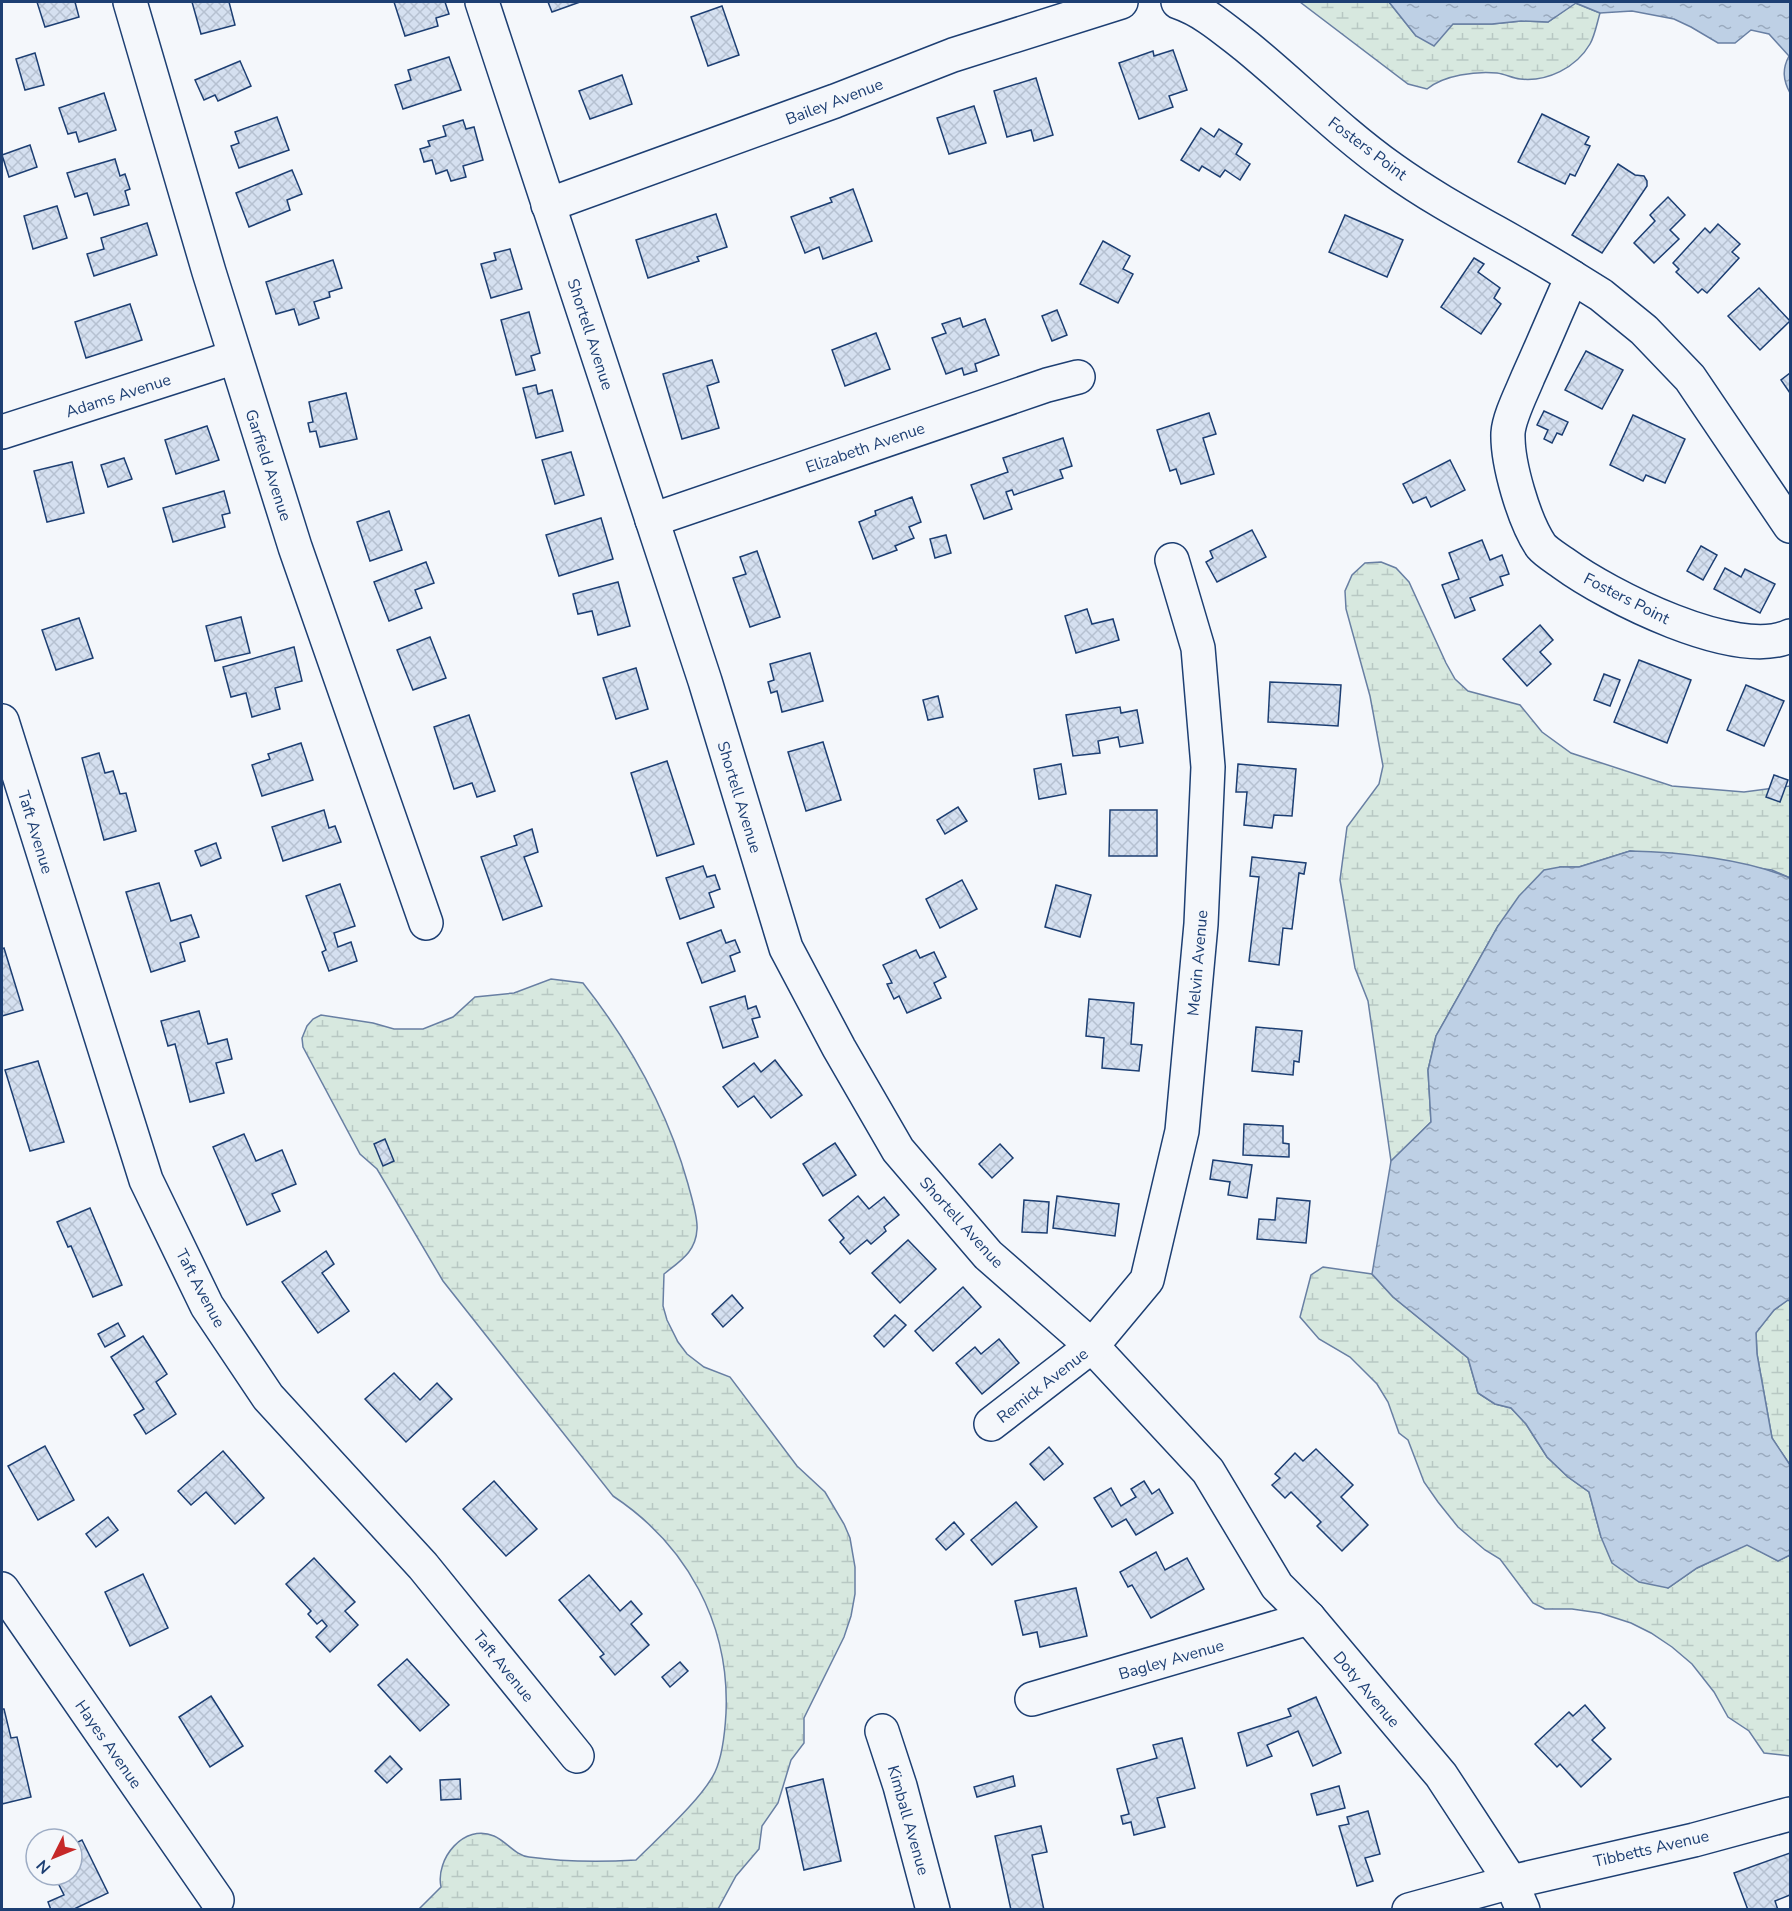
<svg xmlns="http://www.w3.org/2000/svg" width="1792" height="1911" font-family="'Nunito Sans',sans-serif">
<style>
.wetland{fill:url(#wetland-marsh);stroke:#687fa3;stroke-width:1.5}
.water{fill:url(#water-ripples);stroke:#687fa3;stroke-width:1.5}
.building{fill:url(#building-cross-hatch);stroke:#1d3f73;stroke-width:1.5}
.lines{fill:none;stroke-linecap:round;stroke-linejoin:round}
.minor-casing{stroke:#1d3f73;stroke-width:36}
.minor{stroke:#f4f7fb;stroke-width:33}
.labels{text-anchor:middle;stroke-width:4.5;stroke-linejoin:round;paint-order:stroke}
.street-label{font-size:16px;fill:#1d3f73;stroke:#f4f7fb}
</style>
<defs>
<pattern id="wetland-marsh" width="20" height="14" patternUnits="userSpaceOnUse" patternTransform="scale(1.5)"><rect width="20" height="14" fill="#d7e8df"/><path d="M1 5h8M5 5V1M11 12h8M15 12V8" fill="none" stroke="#b8c8c3"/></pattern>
<pattern id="water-ripples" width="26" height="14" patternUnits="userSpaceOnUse" patternTransform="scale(1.5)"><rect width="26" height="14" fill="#bed0e5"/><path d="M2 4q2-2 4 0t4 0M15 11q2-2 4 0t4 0" fill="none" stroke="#9aaabe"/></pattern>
<pattern id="building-cross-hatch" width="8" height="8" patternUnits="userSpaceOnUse" patternTransform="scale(1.5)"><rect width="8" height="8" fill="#d5e0f0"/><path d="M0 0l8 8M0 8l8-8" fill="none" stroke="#b6c1d1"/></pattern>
</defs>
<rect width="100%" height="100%" fill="#f4f7fb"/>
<g class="wetland">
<path d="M1300,2h89l27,34 37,-12h39l29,-3 27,1 27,-19 25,10c-3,10 -5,22 -10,31 -14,24 -43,38 -70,35 -8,-1 -15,-5 -23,-6 -21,-2 -53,2 -70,16l-19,-5z"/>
<polygon points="1381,562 1396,568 1409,582 1446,663 1455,679 1468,691 1520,705 1542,732 1571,753 1672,786 1744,792 1790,786 1790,878 1772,870 1630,851 1579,867 1560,867 1498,926 1436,1036 1428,1070 1431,1122 1391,1161 1368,1001 1355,968 1340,880 1347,827 1379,784 1383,766 1370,696 1346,609 1345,591 1352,575 1365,563"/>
<path d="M551,979l32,4c48,61 84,126 105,201 3,12 10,33 9,45 -1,23 -17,32 -33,45l-1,32 4,14 11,22 9,12 17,13 26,10 67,89 28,26 19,32 6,14 5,29v27l-4,22 -7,21 -40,81v25l-13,17 -13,43 -16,23 -3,23 -23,27 -18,33h-299l22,-22c-6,-28 23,-64 53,-51 12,5 22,20 35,21 36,5 72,5 107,3 23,-23 66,-61 79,-88 8,-17 10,-41 11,-59 4,-89 -39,-168 -113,-217l-170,-215 -66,-112 -17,-15 -57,-107 -1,-9 5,-12 6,-7 8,-4 52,8 21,6h29l30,-12 22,-20 39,-4z"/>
<polygon points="1323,1267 1372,1274 1393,1297 1468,1358 1478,1393 1495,1404 1511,1408 1526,1424 1547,1457 1568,1477 1589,1492 1601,1537 1668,1588 1697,1568 1747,1544 1778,1561 1790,1555 1790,1756 1764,1753 1749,1731 1728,1717 1714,1692 1692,1664 1672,1647 1651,1633 1631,1623 1600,1613 1572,1609 1545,1609 1533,1603 1500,1559 1485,1550 1458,1527 1438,1502 1424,1482 1408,1440 1399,1433 1388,1402 1377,1384 1350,1357 1319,1339 1300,1317 1311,1275"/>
<polygon points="1788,1300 1790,1301 1790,1465 1772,1438 1757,1354 1756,1332 1774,1310"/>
</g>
<g class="water">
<path d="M1389,2h401v91c-7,-13 -8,-24 -1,-37l-20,-22 -18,-4 -16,13h-17l-27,-16 -17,-8 -42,-8 -32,2 -24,-10 -28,19 -27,-1 -29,3h-39l-19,22 -18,-10z"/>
<path d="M1630,851c49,1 115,8 160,27v423l-2,-1 -14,10 -18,23 1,21 15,84 18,27v90l-12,6 -31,-16 -50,23 -29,20 -29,-6 -27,-19 -11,-26 -12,-45 -21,-15 -21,-20 -21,-33 -15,-16 -16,-4 -17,-11 -10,-35 -75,-61 -21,-23 19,-113 40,-39 -3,-52 8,-34 62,-110 21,-30 25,-26 16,-3h19z"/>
</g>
<g class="building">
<polygon points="37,2 75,2 79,17 45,27"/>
<polygon points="192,2 229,2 235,25 201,34"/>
<polygon points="394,2 445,2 449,14 436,18 438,26 405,36"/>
<polygon points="548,2 580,2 552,12"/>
<polygon points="722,6 739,55 708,66 691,17"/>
<polygon points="1173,50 1187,90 1169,96 1173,107 1139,119 1119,63 1153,51 1154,56"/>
<polygon points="35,53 44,85 25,90 16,59"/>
<polygon points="449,57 461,90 403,109 395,85 411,80 408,70"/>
<polygon points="240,61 251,86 218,101 215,95 204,100 195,80"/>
<polygon points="622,75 632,104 590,119 579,91"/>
<polygon points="1036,78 1053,135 1034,141 1031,130 1007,137 994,91"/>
<polygon points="104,93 116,130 79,142 76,132 68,134 59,108"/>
<polygon points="974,106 986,143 949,154 937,118"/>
<polygon points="1542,114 1589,137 1585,144 1590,146 1575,176 1570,174 1565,184 1518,162"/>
<polygon points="277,117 289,150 239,168 231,146 239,143 235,132"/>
<polygon points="463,120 466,129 474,127 483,160 463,166 466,177 451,181 447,170 436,174 432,160 424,162 420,149 430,146 428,141 446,136 443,126"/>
<polygon points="1201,128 1214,137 1219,129 1242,144 1236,154 1250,164 1240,180 1225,170 1220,177 1202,166 1199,171 1181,160"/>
<polygon points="30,145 37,167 9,177 2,155"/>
<polygon points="115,159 120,176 125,174 130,189 125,191 129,205 94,215 87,193 75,197 67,173"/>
<polygon points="1618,164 1635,175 1644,176 1647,181 1647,186 1602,253 1572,235"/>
<polygon points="292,170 302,194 287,200 290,210 249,227 236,193"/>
<polygon points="853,189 872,241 823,259 819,247 805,253 791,217 832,202 830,198"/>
<polygon points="1668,197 1685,215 1670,230 1679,239 1654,263 1634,243 1655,221 1650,215"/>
<polygon points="57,206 67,238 33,249 24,216"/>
<polygon points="716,214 727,247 697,257 699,261 648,278 636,240"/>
<polygon points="1345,215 1403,240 1387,277 1329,252"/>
<polygon points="147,223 157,255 94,276 87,254 104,249 101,238"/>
<polygon points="1718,224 1740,244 1732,252 1739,258 1707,293 1702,289 1698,293 1676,272 1679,269 1673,263 1705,228 1710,233"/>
<polygon points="1103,241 1130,256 1123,269 1133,274 1118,303 1080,284"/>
<polygon points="510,249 522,289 491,298 481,264 496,260 494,253"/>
<polygon points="1474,258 1484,264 1478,272 1500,288 1494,298 1501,304 1481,334 1441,307"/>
<polygon points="333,260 342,288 329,292 330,297 314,302 319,318 299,325 294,309 276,314 266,282"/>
<polygon points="1759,288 1790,321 1760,350 1728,316"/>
<polygon points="130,304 142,340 86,358 75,322"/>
<polygon points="1057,310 1067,335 1052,341 1042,316"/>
<polygon points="529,312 540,353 531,356 535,370 516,375 501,320"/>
<polygon points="960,318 963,327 985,319 999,355 975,364 977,371 964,375 962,368 946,374 932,338 946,333 942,324"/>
<polygon points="876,333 890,369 845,386 832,350"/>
<polygon points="1586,351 1623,370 1602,409 1565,390"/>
<polygon points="712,360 719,382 707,386 719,428 682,439 663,374"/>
<polygon points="1790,373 1790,393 1781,380"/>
<polygon points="536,385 538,394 552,390 563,431 536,438 523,388"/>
<polygon points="346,393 357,439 320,447 316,431 310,432 308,423 313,422 309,402"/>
<polygon points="1544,411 1568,422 1562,435 1557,433 1552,443 1544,439 1548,430 1537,425"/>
<polygon points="1209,413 1216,434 1203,438 1214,474 1181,484 1176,469 1170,471 1157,430"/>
<polygon points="1633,415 1685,439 1665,483 1646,475 1643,481 1610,465"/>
<polygon points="207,426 219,460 176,474 165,440"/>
<polygon points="1063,438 1072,466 1060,470 1063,478 1014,495 1012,490 1006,492 1012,509 984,519 971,485 1008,472 1003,458"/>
<polygon points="571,452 584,495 555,504 542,460"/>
<polygon points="124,458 132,479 108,487 101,465"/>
<polygon points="1450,460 1465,490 1431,507 1426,497 1413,503 1403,484"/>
<polygon points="72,462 84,513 47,522 34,471"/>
<polygon points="224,491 230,513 222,515 225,527 173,542 163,508"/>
<polygon points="912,497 921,522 909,527 914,538 895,546 897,550 873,559 859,522 876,515 875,511"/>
<polygon points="389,511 402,550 370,561 357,522"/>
<polygon points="601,518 613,559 559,576 546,535"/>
<polygon points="1252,530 1266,557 1217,582 1206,562 1213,558 1210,551"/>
<polygon points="946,535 951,553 935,558 930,539"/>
<polygon points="1482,540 1490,560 1502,555 1509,574 1500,577 1503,585 1470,598 1475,610 1455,618 1442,585 1459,579 1449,553"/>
<polygon points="1701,546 1717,555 1703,580 1687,571"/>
<polygon points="757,551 780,617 750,627 733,578 746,574 740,557"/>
<polygon points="426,562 434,583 415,590 422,608 389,621 374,582"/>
<polygon points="1725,568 1741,577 1745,569 1775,584 1760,613 1714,589"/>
<polygon points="618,582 630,626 598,635 592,611 578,614 573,594"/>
<polygon points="1087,609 1092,624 1113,619 1119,640 1076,653 1065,616"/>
<polygon points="241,617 250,653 215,661 206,626"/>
<polygon points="79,618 93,658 56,670 42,630"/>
<polygon points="1540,625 1553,640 1540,652 1551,664 1527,686 1503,659"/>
<polygon points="430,637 446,678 413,690 397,650"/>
<polygon points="294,647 302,681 275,688 280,709 252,717 246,693 231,697 223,667"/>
<polygon points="810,653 823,701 782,712 777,691 771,693 768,682 774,680 770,664"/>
<polygon points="1639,660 1691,680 1667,743 1614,722"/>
<polygon points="636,668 648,709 616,719 603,678"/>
<polygon points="1604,674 1620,680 1610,706 1594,700"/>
<polygon points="1270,682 1341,685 1338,726 1268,722"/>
<polygon points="1746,685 1784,701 1764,746 1727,730"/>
<polygon points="938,696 943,717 928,720 923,700"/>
<polygon points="1120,707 1121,713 1137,710 1143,743 1120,747 1118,737 1098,741 1100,753 1073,756 1066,715"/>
<polygon points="469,715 495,791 477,797 472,783 454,789 434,727"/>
<polygon points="823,742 841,800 806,811 788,752"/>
<polygon points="301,743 313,780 262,796 252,765 270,759 268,754"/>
<polygon points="99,753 105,773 113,771 120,794 126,793 136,831 104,840 82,758"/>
<polygon points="667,761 694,844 657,856 631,773"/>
<polygon points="1061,764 1066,794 1039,799 1034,769"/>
<polygon points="1238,764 1296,769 1292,816 1274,815 1272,828 1244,825 1247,792 1236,792"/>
<polygon points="1774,775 1788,780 1780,802 1766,797"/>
<polygon points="958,807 967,821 945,834 937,820"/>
<polygon points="324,810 329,828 335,826 341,842 283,861 272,827"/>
<polygon points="1110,810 1157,810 1157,856 1109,856"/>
<polygon points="532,829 538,852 524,857 542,906 503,920 481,857 517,845 514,836"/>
<polygon points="216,843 221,858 201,866 195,851"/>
<polygon points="1252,857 1306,863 1304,874 1299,873 1292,929 1283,928 1279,965 1249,961 1259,877 1250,876"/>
<polygon points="703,866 707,877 715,875 720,889 709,893 714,907 680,919 666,878"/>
<polygon points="962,880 977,909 940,928 926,899"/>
<polygon points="159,883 171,921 191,915 199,937 180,943 185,961 151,972 126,892"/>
<polygon points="340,884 355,926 334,933 338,947 351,942 357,961 329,971 322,952 326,950 306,896"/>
<polygon points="1056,885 1091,895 1080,937 1045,927"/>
<polygon points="721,930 726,943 735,940 740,952 730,956 735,971 702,983 687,943"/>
<polygon points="4,948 23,1010 2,1016 2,949"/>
<polygon points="916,950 920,958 934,952 946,977 934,983 941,998 907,1013 899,996 894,999 887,984 892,983 883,965"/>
<polygon points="745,996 748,1009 756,1006 760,1017 752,1019 758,1037 723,1048 710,1007"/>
<polygon points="1089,999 1134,1003 1131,1044 1142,1045 1139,1071 1102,1068 1104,1038 1086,1036"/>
<polygon points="199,1011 208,1044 227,1039 232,1059 216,1063 224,1093 190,1102 175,1044 168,1046 161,1021"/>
<polygon points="1256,1027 1302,1031 1299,1062 1294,1061 1293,1075 1252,1071"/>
<polygon points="775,1060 802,1095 771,1118 754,1096 738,1107 723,1087 754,1063 761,1072"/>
<polygon points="38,1061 64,1142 30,1151 5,1070"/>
<polygon points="1244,1124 1283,1126 1283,1143 1289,1144 1289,1157 1243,1155"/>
<polygon points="244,1134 256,1161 282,1150 296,1184 272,1194 280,1211 247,1225 213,1147"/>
<polygon points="385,1139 394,1161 383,1166 374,1144"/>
<polygon points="835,1143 856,1175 823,1196 803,1164"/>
<polygon points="1000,1144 1013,1158 992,1178 979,1164"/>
<polygon points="1213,1160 1252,1165 1247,1198 1228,1195 1230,1182 1210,1179"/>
<polygon points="858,1196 869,1209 884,1197 899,1215 884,1227 886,1231 871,1244 867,1240 850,1254 840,1242 844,1238 829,1220"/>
<polygon points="1057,1196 1119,1204 1115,1236 1053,1228"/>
<polygon points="1277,1198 1310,1201 1306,1243 1257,1239 1259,1219 1275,1220"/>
<polygon points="1024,1200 1049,1202 1047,1233 1022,1232"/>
<polygon points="90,1208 122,1285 93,1297 71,1246 68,1247 57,1222"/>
<polygon points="908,1240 936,1269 900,1303 872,1273"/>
<polygon points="326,1251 334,1264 322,1273 349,1311 318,1333 282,1282"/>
<polygon points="963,1287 981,1307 933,1351 915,1331"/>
<polygon points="732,1295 743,1308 723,1327 712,1314"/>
<polygon points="895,1315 906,1325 884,1347 874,1336"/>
<polygon points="118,1323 125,1336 105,1347 98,1334"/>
<polygon points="143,1336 167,1374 156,1382 176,1414 146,1434 134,1415 144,1409 111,1357"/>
<polygon points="999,1339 1019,1363 982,1394 956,1363 975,1347 981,1354"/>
<polygon points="394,1373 420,1400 437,1383 452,1399 406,1442 365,1399"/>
<polygon points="45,1446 74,1500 38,1520 8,1466"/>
<polygon points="1049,1447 1063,1464 1044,1480 1030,1464"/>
<polygon points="1316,1449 1353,1485 1341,1497 1368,1525 1342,1551 1317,1526 1321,1522 1291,1492 1285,1498 1272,1485 1280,1478 1275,1474 1295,1453 1303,1461"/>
<polygon points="223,1451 264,1498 235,1524 206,1492 191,1505 178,1491"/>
<polygon points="494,1481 537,1529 506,1556 463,1509"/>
<polygon points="1144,1481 1152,1494 1159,1489 1173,1513 1136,1535 1126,1519 1112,1527 1094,1498 1111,1488 1121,1506 1136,1497 1131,1489"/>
<polygon points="1016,1502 1037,1527 992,1565 971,1540"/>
<polygon points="108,1517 118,1530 96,1547 86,1534"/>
<polygon points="954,1522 964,1534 946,1550 936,1539"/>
<polygon points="1156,1552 1165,1570 1187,1558 1204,1589 1151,1618 1132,1585 1128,1587 1120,1572"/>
<polygon points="314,1558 355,1602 345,1611 358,1625 330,1652 316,1637 327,1626 322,1620 317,1624 308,1614 311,1611 286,1584"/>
<polygon points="143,1574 168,1628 130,1646 105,1592"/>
<polygon points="589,1575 620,1611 631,1601 642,1614 631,1624 649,1645 615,1675 600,1657 604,1654 559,1600"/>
<polygon points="1076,1588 1087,1636 1040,1647 1037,1632 1023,1635 1015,1601"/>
<polygon points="407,1659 449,1705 420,1731 378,1685"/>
<polygon points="680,1662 688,1671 670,1687 662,1677"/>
<polygon points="211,1696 243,1746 210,1767 179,1717"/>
<polygon points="1316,1697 1341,1753 1313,1766 1298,1731 1267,1745 1272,1756 1247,1766 1238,1733 1291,1716 1288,1709"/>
<polygon points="1585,1705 1605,1728 1592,1740 1611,1759 1581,1787 1560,1764 1557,1767 1535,1744 1569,1712 1573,1716"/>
<polygon points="2,1709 4,1709 11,1738 17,1737 31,1797 2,1804"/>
<polygon points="1182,1738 1195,1788 1157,1798 1165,1827 1134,1835 1131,1822 1123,1824 1121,1816 1129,1814 1117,1769 1157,1758 1153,1745"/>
<polygon points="390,1756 402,1769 387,1783 375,1771"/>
<polygon points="1013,1776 1015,1786 977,1797 974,1787"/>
<polygon points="460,1779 461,1799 441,1800 440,1780"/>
<polygon points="823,1779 841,1861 804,1870 786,1788"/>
<polygon points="1339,1786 1345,1808 1317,1815 1311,1794"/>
<polygon points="1368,1811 1380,1854 1365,1858 1373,1881 1357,1886 1339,1826 1349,1824 1347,1817"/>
<polygon points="1041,1826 1047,1852 1032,1855 1044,1910 1011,1910 995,1836"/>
<polygon points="82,1840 108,1893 72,1910 51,1910 48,1902 64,1895 54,1875 72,1875 72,1845"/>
<polygon points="1790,1853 1790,1895 1775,1901 1778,1910 1748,1910 1734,1873"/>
</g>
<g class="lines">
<g class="minor-casing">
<g id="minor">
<polyline points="130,2 209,272 295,547 426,923"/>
<polyline points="482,2 705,681 786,948 839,1048 898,1150 988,1255 1092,1346 1208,1471 1277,1586 1309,1618 1441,1775 1511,1882 1523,1910"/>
<path d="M1178,2c26,9 46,27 68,44 49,40 94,86 146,123 57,41 121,70 180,108"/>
<polyline points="548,205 835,101 953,55 1121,2"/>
<polyline points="2,432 235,357"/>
<polyline points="652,520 1047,385 1078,377"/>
<path d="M1790,526l-100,-148 -46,-48 -43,-35 -29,-18c-15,33 -29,67 -44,100 -6,15 -19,40 -20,56 -1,30 16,88 33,113 5,6 15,12 22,17 45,33 173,98 227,73"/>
<polyline points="2,721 146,1180 207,1306 268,1397 423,1566 577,1756"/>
<polyline points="991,1424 1092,1346 1147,1280 1182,1131 1201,924 1208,767 1198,648 1172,560"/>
<polyline points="2,1589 217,1900"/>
<polyline points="1032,1699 1309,1618"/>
<polyline points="882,1731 900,1786 933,1910"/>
<polyline points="1409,1910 1511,1882 1694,1840 1790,1814"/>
</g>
</g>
<use href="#minor" class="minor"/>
</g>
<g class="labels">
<g class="street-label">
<text transform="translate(834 101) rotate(-21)" y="6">Bailey Avenue</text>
<text transform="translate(1368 148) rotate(37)" y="6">Fosters Point</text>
<text transform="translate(591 334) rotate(72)" y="6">Shortell Avenue</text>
<text transform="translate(118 395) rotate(-18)" y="6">Adams Avenue</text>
<text transform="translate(865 447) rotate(-19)" y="6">Elizabeth Avenue</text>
<text transform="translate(269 465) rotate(72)" y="6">Garfield Avenue</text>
<text transform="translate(1627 598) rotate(27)" y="6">Fosters Point</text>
<text transform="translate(740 797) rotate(73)" y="6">Shortell Avenue</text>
<text transform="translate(36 832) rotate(73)" y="6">Taft Avenue</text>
<text transform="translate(1197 963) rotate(-85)" y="6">Melvin Avenue</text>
<text transform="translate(962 1222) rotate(48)" y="6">Shortell Avenue</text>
<text transform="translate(201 1288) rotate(62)" y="6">Taft Avenue</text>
<text transform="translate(1042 1385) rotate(-38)" y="6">Remick Avenue</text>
<text transform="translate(1171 1659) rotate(-16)" y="6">Bagley Avenue</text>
<text transform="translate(504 1666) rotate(51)" y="6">Taft Avenue</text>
<text transform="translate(1367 1689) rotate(50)" y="6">Doty Avenue</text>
<text transform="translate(109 1744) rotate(55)" y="6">Hayes Avenue</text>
<text transform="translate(909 1820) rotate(74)" y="6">Kimball Avenue</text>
<text transform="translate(1651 1848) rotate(-13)" y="6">Tibbetts Avenue</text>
</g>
</g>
<rect width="1792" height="1911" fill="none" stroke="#1d3f73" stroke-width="6"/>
<g transform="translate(54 1857) rotate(227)"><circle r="28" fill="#f4f7fb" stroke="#9eadc5" stroke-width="1.5"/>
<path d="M0-4.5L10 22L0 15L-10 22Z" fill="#c62828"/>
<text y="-9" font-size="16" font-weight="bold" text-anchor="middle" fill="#1d3f73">N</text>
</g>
</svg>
